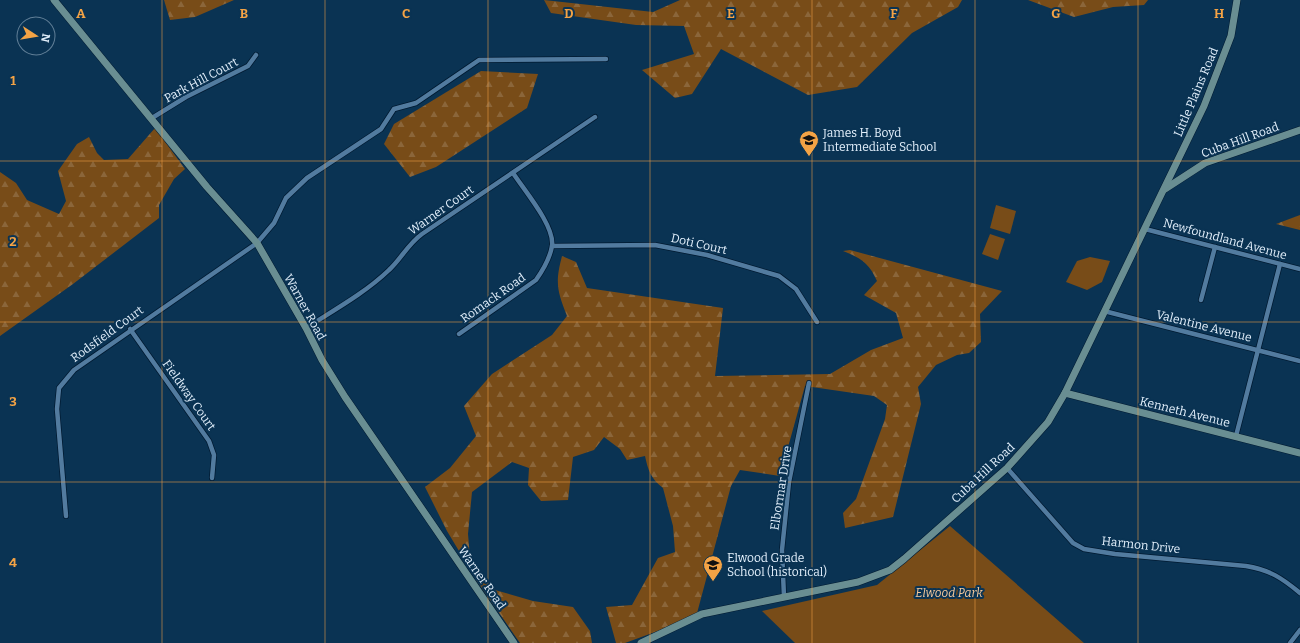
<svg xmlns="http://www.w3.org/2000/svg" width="1300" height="643" font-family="Bitter,serif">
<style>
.forest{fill:url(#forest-firs)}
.park{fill:#784c18}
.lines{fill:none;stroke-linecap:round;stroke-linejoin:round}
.street-casing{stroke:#001a31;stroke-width:6}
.secondary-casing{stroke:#001a31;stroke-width:8}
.street{stroke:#527b9f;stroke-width:4.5}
.secondary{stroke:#698e92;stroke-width:7}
.grid{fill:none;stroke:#f4a345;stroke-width:1;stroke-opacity:0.55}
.labels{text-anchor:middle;stroke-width:4;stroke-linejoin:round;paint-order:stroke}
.street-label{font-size:12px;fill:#e3f0fc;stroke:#0a3353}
.poi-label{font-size:12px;fill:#e3f0fc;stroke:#0a3353;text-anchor:start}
.park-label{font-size:12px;font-style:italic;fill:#f5c99c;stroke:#0a3353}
.grid-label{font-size:13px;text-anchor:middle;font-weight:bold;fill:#f4a345;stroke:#0a3353;stroke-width:4;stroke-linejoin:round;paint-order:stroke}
</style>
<defs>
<pattern id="forest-firs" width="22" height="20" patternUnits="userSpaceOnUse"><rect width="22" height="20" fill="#784c18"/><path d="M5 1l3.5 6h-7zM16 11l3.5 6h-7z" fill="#8b663a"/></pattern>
</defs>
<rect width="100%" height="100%" fill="#0a3353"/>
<g class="forest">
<polygon points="164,0 234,0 195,17 170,20"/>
<polygon points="544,0 653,12 680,0 962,0 958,7 912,33 857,87 808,95 721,49 692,94 675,98 642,70 694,54 684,26 636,25 551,13"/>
<polygon points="1028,0 1148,0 1144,5 1113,7 1074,17"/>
<polygon points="481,71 538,74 527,108 436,167 410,177 384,144 394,124"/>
<polygon points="155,128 185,169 174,179 159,205 159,218 73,284 0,336 0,172 16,183 27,200 59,214 66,201 58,171 77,144 89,137 97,153 104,160 128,159"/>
<polygon points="1300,215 1300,230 1276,224"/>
<path d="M850,250l152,41 -22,23 1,28 -12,11 -12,2 -21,10 -18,22 3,17 -28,113 -48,11 -2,-15 13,-14 29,-80 2,-14 -13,-9 -69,-10 -25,90 -40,-6 -9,16 -35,131 -71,26h-9l-10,-36 26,-2 26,-47 17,-6 -2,-26 -10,-38c-12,-9 -15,-18 -18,-32l-18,4 -7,-11 -16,-12 -10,13 -21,7 -5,43 -27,1 -13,-16 1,-17 -17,-6 -40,30 -4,42 2,23 25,33 38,11 40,6 17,24 2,12h-72l-43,-62 -30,-50 -22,-44 25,-19 26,-32 -12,-30 28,-32 60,-39 15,-19c-10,-26 -12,-33 -5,-60l14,6 11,26 136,20 -8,68 115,-2 41,-24 32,-12 -7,-25 -32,-18 13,-14c-8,-18 -16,-23 -34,-30z"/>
</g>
<g class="park">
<polygon points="996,205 1016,211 1010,234 990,228"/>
<polygon points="990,234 1005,239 998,260 982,254"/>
<polygon points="1090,257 1110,261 1102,282 1087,290 1066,282 1077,261"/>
<polygon points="950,526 1084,643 795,643 762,611 877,585"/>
</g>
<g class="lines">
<g class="street-casing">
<g id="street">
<polyline points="152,118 186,97 248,66 256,55"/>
<polyline points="1145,229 1300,269"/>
<polyline points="552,246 655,245 707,255 779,276 796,289 817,322"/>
<polyline points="1201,300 1215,247"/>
<polyline points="1104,311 1300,361"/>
<path d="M306,328c28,-18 59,-35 83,-58 12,-11 19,-26 33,-36l173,-117"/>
<polyline points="130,329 209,441 214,455 212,478"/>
<path d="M459,334l77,-54c7,-10 14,-22 16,-34 3,-20 -28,-56 -39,-73"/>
<polyline points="1236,436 1280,264"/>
<path d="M1007,468l66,75 11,6 31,5 131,12c24,4 36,12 54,27"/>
<polyline points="66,516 57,409 59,388 74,370 257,243 274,223 286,198 307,178 381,129 394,109 416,103 479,60 606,59"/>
<polyline points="784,597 782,550 789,482 809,383"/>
<polyline points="1290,643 1300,630"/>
</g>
</g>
<g class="secondary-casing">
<g id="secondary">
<polyline points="54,0 207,187 257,243 306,328 322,360 345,397 514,643"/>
<polyline points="1165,189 1205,163 1300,130"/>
<polyline points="1065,393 1300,453"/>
<polyline points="641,643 702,614 858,582 890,570 904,559 1007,468 1048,422 1065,393 1204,106 1231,36 1237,0"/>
</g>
</g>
<use href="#street" class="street"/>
<use href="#secondary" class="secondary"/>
</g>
<path class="grid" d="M162,0v643M325,0v643M488,0v643M650,0v643M812,0v643M975,0v643M1138,0v643M0,161h1300M0,322h1300M0,482h1300"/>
<defs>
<g id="school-pin" transform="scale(1)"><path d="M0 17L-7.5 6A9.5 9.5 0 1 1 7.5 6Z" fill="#f4a345" stroke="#0a3353"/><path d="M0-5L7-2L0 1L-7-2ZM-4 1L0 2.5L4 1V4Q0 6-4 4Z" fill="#111"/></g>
</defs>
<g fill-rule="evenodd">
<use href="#school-pin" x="809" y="140"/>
<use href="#school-pin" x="713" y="565"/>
</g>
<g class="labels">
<g class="street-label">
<text transform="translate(201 80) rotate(-28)" y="4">Park Hill Court</text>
<text transform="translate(1196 92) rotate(-67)" y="4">Little Plains Road</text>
<text transform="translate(1240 140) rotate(-20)" y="4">Cuba Hill Road</text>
<text transform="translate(441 210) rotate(-35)" y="4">Warner Court</text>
<text transform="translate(1225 239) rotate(15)" y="4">Newfoundland Avenue</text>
<text transform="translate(699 244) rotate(13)" y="4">Doti Court</text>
<text transform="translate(493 298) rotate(-35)" y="4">Romack Road</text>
<text transform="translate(305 307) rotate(61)" y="4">Warner Road</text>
<text transform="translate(1204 326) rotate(14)" y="4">Valentine Avenue</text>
<text transform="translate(107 334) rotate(-36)" y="4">Rodsfield Court</text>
<text transform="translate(189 395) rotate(55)" y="4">Fieldway Court</text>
<text transform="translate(1185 412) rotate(14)" y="4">Kenneth Avenue</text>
<text transform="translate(983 473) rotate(-43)" y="4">Cuba Hill Road</text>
<text transform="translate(781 488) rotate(-81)" y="4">Elbormar Drive</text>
<text transform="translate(1141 545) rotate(6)" y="4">Harmon Drive</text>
<text transform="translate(482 578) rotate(55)" y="4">Warner Road</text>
</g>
<g class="poi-label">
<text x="823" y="137">James H. Boyd<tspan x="823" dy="14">Intermediate School</tspan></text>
<text x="727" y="562">Elwood Grade<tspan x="727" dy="14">School (historical)</tspan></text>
</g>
<g class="park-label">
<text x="949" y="597">Elwood Park</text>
</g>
</g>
<g class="grid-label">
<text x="81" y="18">A</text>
<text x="244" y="18">B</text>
<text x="406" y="18">C</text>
<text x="569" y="18">D</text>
<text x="731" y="18">E</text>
<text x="894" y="18">F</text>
<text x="1056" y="18">G</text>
<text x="1219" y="18">H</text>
<text x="13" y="85">1</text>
<text x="13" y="246">2</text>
<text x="13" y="406">3</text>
<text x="13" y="567">4</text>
</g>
<g transform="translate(36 36) rotate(102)"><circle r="19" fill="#0a3353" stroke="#617f97"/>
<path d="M0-3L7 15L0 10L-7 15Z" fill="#f4a345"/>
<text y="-6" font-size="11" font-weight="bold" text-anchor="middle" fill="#e3f0fc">N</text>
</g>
</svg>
